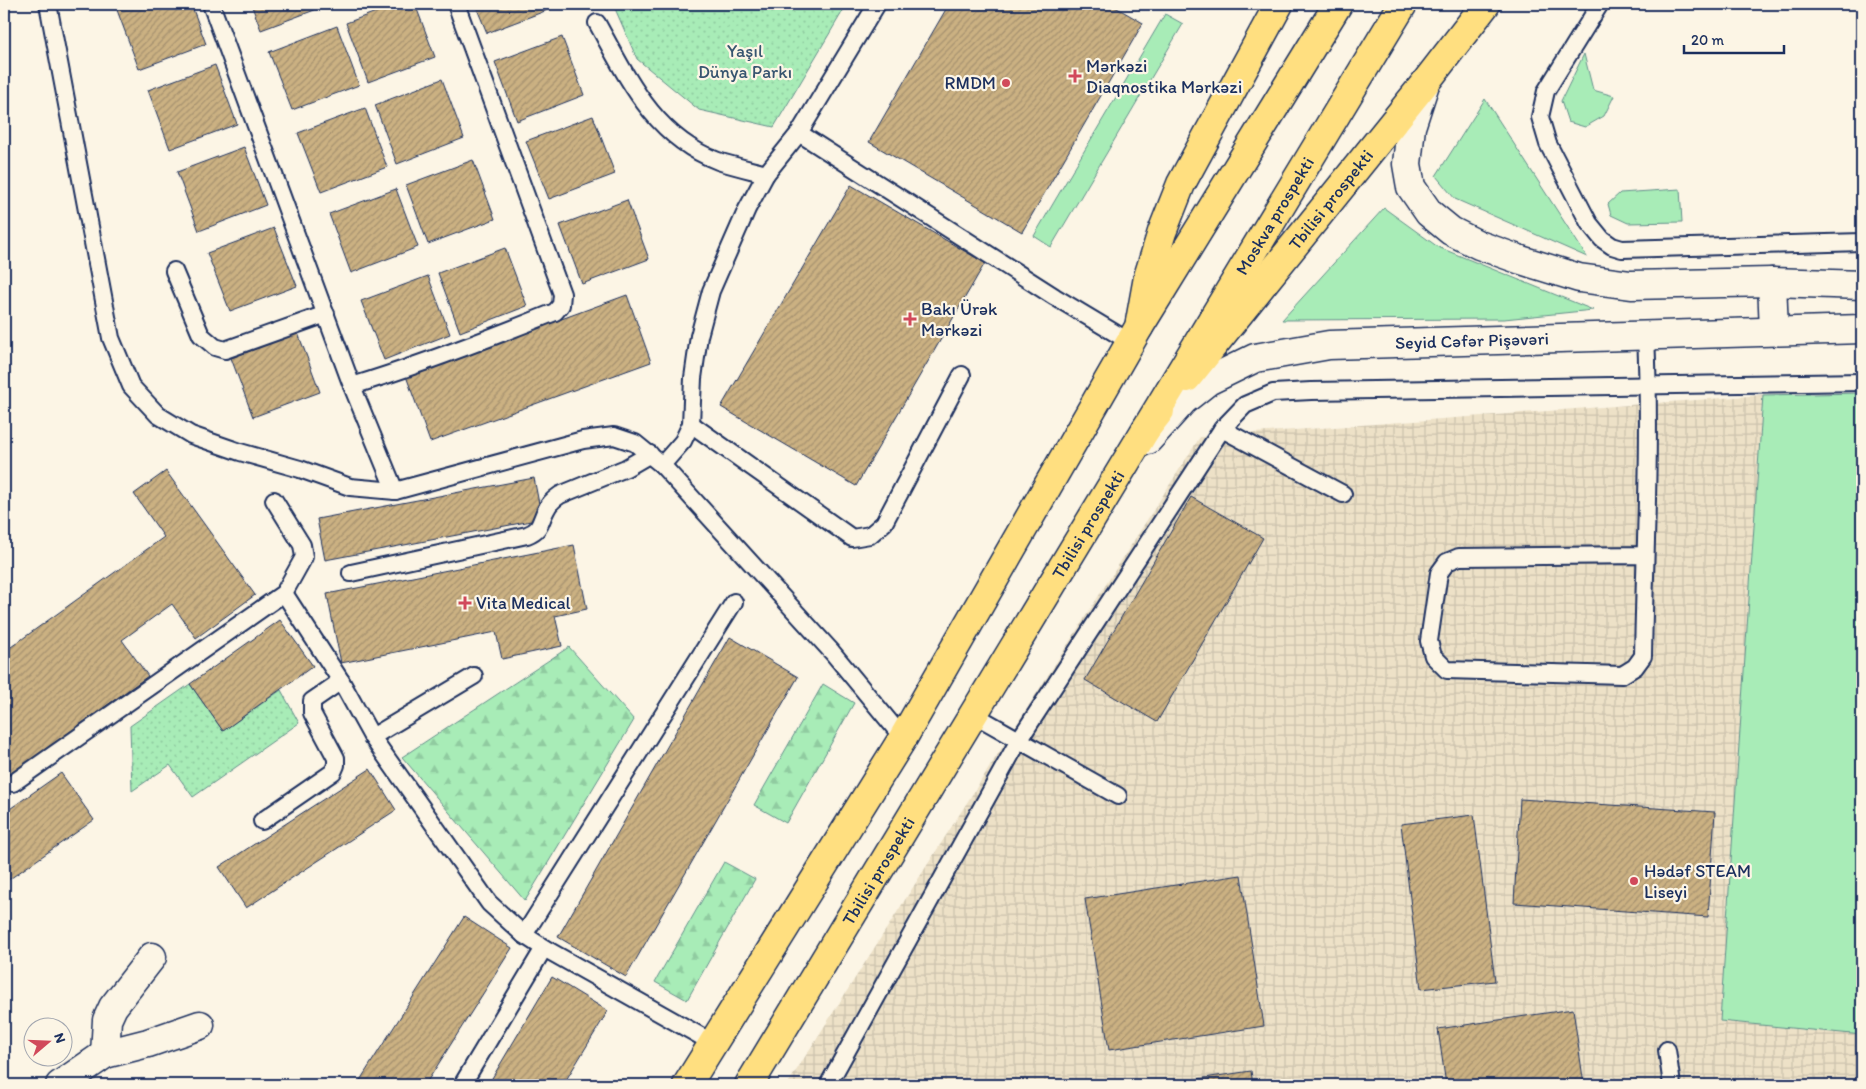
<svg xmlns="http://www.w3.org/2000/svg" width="1866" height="1089" font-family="Itim,sans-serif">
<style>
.industrial{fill:url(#industrial-grid)}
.grass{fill:#a8ecb7;stroke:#628e8a}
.forest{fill:url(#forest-firs);stroke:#628e8a}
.park{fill:url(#park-dots);stroke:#628e8a}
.building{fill:url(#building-hatch);stroke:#1b2f5e}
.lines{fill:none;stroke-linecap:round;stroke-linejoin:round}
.lane-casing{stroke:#1b2f5e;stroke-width:20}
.street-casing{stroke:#1b2f5e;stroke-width:31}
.secondary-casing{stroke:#1b2f5e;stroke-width:31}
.primary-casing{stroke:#1b2f5e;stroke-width:31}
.highway-casing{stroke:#1b2f5e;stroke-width:31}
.lane{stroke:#fcf5e5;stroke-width:16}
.street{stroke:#fcf5e5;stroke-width:28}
.secondary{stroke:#fcf5e5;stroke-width:28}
.primary{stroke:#ffdf80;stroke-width:28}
.highway{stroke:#ffdf80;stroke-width:28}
.poi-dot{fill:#d1495b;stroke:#fcf5e5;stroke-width:2}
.labels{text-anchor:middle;stroke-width:4.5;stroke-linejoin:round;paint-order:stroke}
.park-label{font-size:18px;fill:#375570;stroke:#fcf5e5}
.poi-label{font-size:18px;fill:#1b2f5e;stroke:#fcf5e5;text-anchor:start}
.street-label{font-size:18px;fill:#1b2f5e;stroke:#fcf5e5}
</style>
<defs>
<pattern id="industrial-grid" width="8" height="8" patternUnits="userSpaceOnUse" patternTransform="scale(1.25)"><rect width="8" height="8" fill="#ede1c7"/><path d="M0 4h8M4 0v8" fill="none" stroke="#cbc1ad"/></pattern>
<pattern id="forest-firs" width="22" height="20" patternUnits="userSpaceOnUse" patternTransform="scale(1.25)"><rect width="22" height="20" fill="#a8ecb7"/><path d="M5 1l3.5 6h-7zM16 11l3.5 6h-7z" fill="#90cba0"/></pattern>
<pattern id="park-dots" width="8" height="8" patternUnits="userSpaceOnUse" patternTransform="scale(1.25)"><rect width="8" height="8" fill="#a8ecb7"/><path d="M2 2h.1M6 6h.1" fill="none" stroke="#90cba0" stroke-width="1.8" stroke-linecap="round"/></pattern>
<pattern id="building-hatch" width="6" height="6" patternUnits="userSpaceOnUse" patternTransform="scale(1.25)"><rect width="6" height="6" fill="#cbb182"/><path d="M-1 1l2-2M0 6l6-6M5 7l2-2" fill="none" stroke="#a4906e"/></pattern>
</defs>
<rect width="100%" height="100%" fill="#fcf5e5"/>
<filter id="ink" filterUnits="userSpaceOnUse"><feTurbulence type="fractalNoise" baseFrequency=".02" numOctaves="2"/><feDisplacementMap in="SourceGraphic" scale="10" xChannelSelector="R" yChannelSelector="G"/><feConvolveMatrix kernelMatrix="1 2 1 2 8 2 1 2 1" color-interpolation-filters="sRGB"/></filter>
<g filter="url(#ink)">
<polygon class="industrial" points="1763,395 1720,1021 1862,1034 1862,1085 787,1085 1200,437"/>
<g class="grass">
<polygon points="1165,14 1183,24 1051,247 1034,236"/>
<polygon points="1584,54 1593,90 1614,96 1604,116 1585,127 1568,122 1561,101"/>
<polygon points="1485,99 1587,257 1455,199 1436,176"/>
<polygon points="1680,189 1682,222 1628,223 1611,215 1608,204 1620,193"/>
<polygon points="1384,208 1438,247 1593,310 1504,319 1282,320"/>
<polygon points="1862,393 1862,1035 1720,1021 1763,395"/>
</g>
<g class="forest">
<polygon points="569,647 634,720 525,901 402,757"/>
<polygon points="823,684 854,703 786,823 754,805"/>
<polygon points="724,862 755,879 687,1000 655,982"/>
</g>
<g class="park">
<polygon points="613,4 847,4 774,127 699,110 637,59"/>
<polygon points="190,684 223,731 281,690 299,723 193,797 170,765 132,791 130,726"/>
</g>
<g class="building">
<polygon points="135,4 191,4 206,44 139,69 117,10"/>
<polygon points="251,4 328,4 328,5 261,30"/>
<polygon points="398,4 415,4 435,57 368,82 346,23"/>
<polygon points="475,4 551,4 553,8 487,33"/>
<polygon points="949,4 1110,4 1143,23 1022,232 869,142"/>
<polygon points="337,26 359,85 292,110 269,52"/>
<polygon points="562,37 584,95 517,121 495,62"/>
<polygon points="215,65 237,124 170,149 148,90"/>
<polygon points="442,79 464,138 397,164 375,105"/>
<polygon points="365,108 387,167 321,192 298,133"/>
<polygon points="593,116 615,174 549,199 526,141"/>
<polygon points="244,147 266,205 199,231 177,172"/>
<polygon points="473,160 495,219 428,244 406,185"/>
<polygon points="851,185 985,263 856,486 721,407"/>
<polygon points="396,189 418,247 351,273 329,214"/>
<polygon points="627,200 649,259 582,284 560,225"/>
<polygon points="274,228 297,286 230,311 207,253"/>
<polygon points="505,248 527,306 460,332 438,273"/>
<polygon points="428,276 450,334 384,360 361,301"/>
<polygon points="627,295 651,362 430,442 406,376"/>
<polygon points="298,333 320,392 253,417 231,358"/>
<polygon points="166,471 255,595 196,638 172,604 122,640 148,676 4,779 4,652 164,537 134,494"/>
<polygon points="534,478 542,519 325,560 317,519"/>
<polygon points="1191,497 1263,538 1157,722 1085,680"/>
<polygon points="574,545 587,609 555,616 562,646 502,659 496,632 341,663 327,594"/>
<polygon points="280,620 313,666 223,731 190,684"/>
<polygon points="730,637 798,677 626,977 558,937"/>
<polygon points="370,769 396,810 246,908 219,867"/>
<polygon points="61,773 94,820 4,883 4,813"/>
<polygon points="1520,799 1715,812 1708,917 1514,903"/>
<polygon points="1474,815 1495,981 1421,989 1401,824"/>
<polygon points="1241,875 1264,1026 1109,1050 1085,899"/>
<polygon points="464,917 512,948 425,1085 357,1085"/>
<polygon points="552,977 608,1011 563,1085 488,1085"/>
<polygon points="1573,1009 1584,1085 1446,1085 1438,1029"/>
<polygon points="1251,1071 1253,1085 1157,1085"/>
</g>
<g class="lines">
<g class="lane-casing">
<g id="lane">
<polyline points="48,4 111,338 131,386 158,415 191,435 240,452 300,469 350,487 395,491 583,440 614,436 635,443 662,465 832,652 903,738"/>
<polyline points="211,4 352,386 395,491"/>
<polyline points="1600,4 1546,91 1540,117 1548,144 1589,223 1602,239 1612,246 1622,249 1862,242"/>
<path d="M597,23c31,56 57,114 121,138 16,5 33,9 48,13l33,-41 256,164 75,45"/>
<polyline points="799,133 877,4"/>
<polyline points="174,271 201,335 215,347 225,350 326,314"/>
<path d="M352,386c69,-21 136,-47 203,-74l6,-7 1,-11 -106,-290"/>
<polyline points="691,424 852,538 870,535 884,523 962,375"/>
<polyline points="1222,429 1343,494"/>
<polyline points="662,465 683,441 691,424 693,378 699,336 711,291 747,209 766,174"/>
<polyline points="274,500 302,545 304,557 284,593"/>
<path d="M1645,555l-186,2 -12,5 -8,11 -10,68 4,15 14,14 175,5 13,-8 8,-11c2,-107 8,-214 3,-321"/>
<path d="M351,573l176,-38c15,-6 12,-12 19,-25 3,-7 8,-11 14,-15l66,-27 24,-14"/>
<polyline points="973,714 1118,796"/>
<polyline points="372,737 474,676"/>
<polyline points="13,783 284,593 341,681 372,737 489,903 524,935 544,948 713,1043"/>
<polyline points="262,821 333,772 336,765 336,758 312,713 312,701 341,681"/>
<polyline points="524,935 734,602"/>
<polyline points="1667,1050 1672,1085"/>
<polyline points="462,1085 544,948"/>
<polyline points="828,1085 1019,740 1222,429 1245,405 1273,393 1311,391 1862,382"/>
</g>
</g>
<g class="street-casing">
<g id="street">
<polyline points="152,957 113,1007 107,1020 105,1054 148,1043 200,1025"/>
<polyline points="60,1085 105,1054"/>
</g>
</g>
<g class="secondary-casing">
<g id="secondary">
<polyline points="1425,84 1411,127 1407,164 1411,187 1429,213 1451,231 1479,245 1521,260 1579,278 1631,285 1772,282 1862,285"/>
<polyline points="1772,282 1774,331"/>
<path id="s1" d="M1148,440l36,-40 24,-19 47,-23 74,-13 533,-16"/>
</g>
</g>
<g class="primary-casing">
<g id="primary">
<path id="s2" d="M1187,378l238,-295 61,-79"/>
<polyline points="687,1085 903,738 1139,327 1148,277 1162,232 1181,184 1279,4"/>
<path id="s3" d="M749,1085l397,-656 14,-18"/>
</g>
</g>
<g class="highway-casing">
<g id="highway">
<polyline points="1139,327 1338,4"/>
<path id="s4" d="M1146,429l257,-425"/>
</g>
</g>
<use href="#lane" class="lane"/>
<use href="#street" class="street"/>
<use href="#secondary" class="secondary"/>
<use href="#primary" class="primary"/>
<use href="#highway" class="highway"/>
</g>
</g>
<g class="poi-dot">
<path d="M1072.5 68.5h5v5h5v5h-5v5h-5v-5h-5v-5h5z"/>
<circle cx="1006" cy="83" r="5"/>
<path d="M907.5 311.5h5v5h5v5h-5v5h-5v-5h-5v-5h5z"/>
<path d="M462.5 595.5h5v5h5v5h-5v5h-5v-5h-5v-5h5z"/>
<circle cx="1634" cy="881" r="5"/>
</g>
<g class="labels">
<g class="park-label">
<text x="745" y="57">Yaşıl<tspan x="745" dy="21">Dünya Parkı</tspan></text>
</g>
<g class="poi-label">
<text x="1086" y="72">Mərkəzi<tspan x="1086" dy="21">Diaqnostika Mərkəzi</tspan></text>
<text x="996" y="89" text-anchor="end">RMDM</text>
<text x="921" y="315">Bakı Ürək<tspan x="921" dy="21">Mərkəzi</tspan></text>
<text x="476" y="609">Vita Medical</text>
<text x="1644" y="877">Hədəf STEAM<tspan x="1644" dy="21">Liseyi</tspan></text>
</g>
<g class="street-label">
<text dy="6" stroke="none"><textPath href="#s2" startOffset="229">Tbilisi prospekti</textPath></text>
<text dy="6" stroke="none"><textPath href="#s4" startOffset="249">Moskva prospekti</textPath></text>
<text dy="6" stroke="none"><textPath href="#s1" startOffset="355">Seyid Cəfər Pişəvəri</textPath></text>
<text dy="6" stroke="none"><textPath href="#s3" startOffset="655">Tbilisi prospekti</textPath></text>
<text dy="6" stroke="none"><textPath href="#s3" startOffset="250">Tbilisi prospekti</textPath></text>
</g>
</g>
<rect width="1866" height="1089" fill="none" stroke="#fcf5e5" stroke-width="20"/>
<rect x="10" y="10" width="1846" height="1069" fill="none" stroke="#1b2f5e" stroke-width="2" filter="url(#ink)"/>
<g transform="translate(48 1042) rotate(71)"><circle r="24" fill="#fcf5e5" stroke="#a2a6af"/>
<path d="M0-4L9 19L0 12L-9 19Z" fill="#d1495b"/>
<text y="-8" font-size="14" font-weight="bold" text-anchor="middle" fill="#1b2f5e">N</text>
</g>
<path d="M1684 45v8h100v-8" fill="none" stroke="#1b2f5e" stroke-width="2.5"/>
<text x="1691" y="45" font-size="15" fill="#1b2f5e" stroke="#fcf5e5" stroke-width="4" paint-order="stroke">20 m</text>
</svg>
